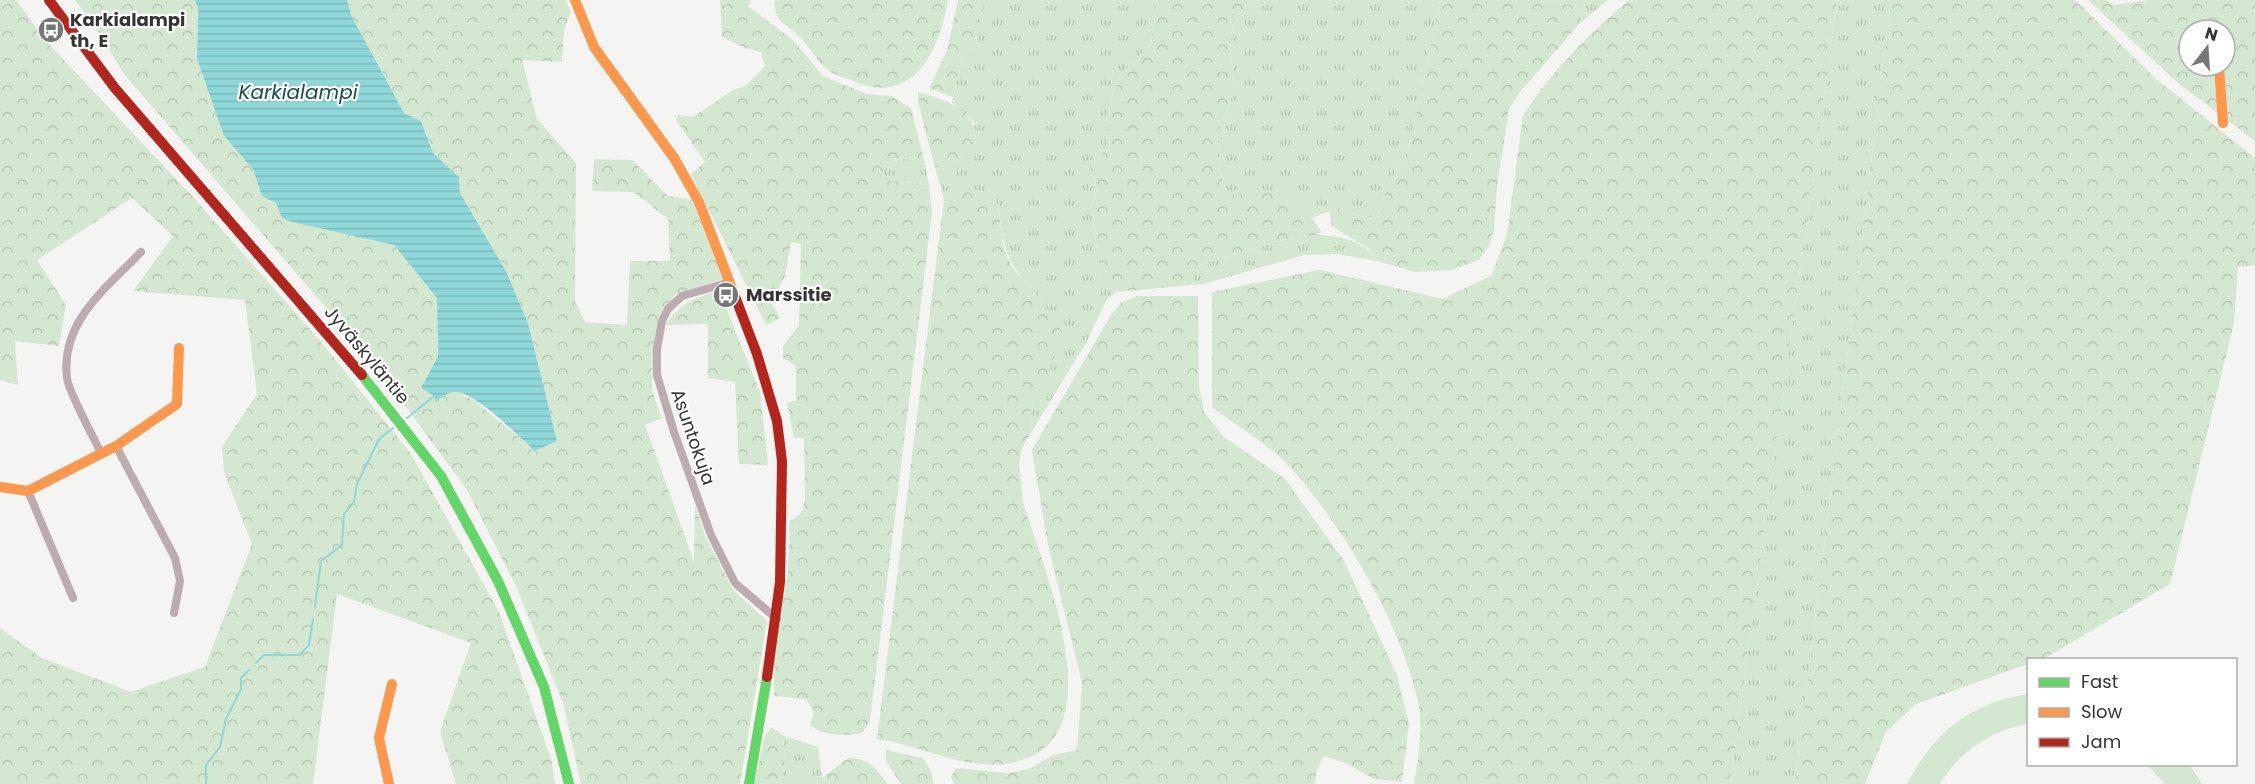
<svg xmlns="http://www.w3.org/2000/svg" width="2255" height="784" font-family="Poppins,sans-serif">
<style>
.grass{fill:url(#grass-tufts)}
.forest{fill:url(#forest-crowns);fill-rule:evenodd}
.pitch{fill:#d4e7d0}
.water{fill:url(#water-rules)}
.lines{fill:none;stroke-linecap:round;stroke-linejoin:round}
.stream{stroke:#8fd8d9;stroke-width:2}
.street{stroke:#bdacaf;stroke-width:8}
.fast{stroke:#63d668;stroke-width:10}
.slow{stroke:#ff974d;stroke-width:10}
.jam{stroke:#b3261e;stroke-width:10}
.labels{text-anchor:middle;stroke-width:4.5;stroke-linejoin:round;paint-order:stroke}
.poi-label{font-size:18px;font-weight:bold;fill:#343432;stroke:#fff;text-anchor:start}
.street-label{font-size:18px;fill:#343432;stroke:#fff}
.water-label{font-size:20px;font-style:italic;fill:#1e4d4d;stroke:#fff}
</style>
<defs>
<pattern id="grass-tufts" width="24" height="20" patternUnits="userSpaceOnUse" patternTransform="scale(1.5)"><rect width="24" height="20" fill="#d4e7d0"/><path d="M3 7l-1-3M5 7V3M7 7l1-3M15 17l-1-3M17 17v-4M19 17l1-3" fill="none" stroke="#b7c7b3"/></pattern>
<pattern id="forest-crowns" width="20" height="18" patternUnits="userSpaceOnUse" patternTransform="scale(1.5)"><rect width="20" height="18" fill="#d4e7d0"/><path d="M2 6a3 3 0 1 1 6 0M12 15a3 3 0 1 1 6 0" fill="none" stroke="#b7c7b3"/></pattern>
<pattern id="water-rules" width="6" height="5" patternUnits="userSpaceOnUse" patternTransform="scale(1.5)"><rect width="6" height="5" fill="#8fd8d9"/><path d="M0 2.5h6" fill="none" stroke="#7cbabb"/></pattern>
</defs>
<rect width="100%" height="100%" fill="#f4f4f2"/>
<g class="grass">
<path d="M986,0h171l-6,44 -29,29 -9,19 -6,26v25l-7,19 -11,2 8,24 -6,21 12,78 14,5 -10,7 -21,44 -54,88 -2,-20 10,-25 5,-81c-37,-42 -40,-46 -47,-101l-43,-16 -11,11 -9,-31 28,-9 12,-36 -23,-20 10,-44 16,-17 2,-26z"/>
<polygon points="1249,0 1440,0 1409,148 1388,185 1379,213 1367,219 1337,208 1312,218 1249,195 1231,195 1223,187 1217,134 1232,97 1234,72 1229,54 1233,27"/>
<path d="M1545,0h63l-28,23 1,-13c-11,-8 -24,-6 -36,-10z"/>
<polygon points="1837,0 1891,0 1795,784 1730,784"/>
<polygon points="903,158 918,165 925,164 929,185 889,180 883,173 885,164"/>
<path d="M1318,235c25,2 44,4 59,26l-39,-7 -34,1 -101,29 -12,1 8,-20 83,-25z"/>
<path d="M782,735l36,12 5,37h-44c7,-15 7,-33 3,-49z"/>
</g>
<g class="forest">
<polygon points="0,0 16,0 46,41 193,197 322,343 411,454 499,612 551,759 555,784 456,784 440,732 471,643 337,594 313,784 0,784 0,628 42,658 131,692 205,667 252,544 224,472 222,447 257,394 245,300 133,291 173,236 132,198 37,260 66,305 59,346 15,341 18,385 0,380"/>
<polygon points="75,0 195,0 198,8 197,59 224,136 253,169 262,196 276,203 282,218 292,222 394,245 437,298 438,356 421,388 434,396 457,392 475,401 535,451 557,441 528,323 506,271 460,193 459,177 433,153 421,121 404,113 352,17 347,0 566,0 571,12 564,30 562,62 522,60 537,119 576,163 575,301 585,322 627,325 630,261 670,261 668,219 634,192 592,191 594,159 632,160 668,196 693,200 723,279 676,294 662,310 653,351 652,391 662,418 645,425 694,562 695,505 706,538 733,590 767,621 740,784 581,784 563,703 517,588 467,490 373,362 124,74 97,30"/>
<path d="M720,0h31l-3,6 45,34 30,36 43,18 25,2 20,12 14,56 -7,1 -16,-7 -16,6 -3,9 6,7 40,5 3,27 -62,509 -8,12c-18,3 -37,4 -52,-8l4,-14 -8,-12 -32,-3v-44l14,-81 2,-49 12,-10 3,-13 -1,-61h-10l-7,-35 9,-3v-34l-13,-8v-12l16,-21 2,-81 -10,-2 -6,34 -14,25 9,17 -14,7 -75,-151 14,-12 -29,-42 2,-5 15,2 40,-27 13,-4 19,-20 -4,-14 -16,-4 -23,-11z"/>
<path d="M775,0h173c-9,51 -34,107 -95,81 -8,-3 -19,-6 -25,-11 -12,-9 -19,-25 -30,-35 -12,-11 -26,-15 -23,-35z"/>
<polygon points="958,0 986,0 980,16 978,42 962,59 953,97 929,88 947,51"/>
<polygon points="1157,0 1249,0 1233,27 1229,54 1234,72 1232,97 1217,134 1223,187 1231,195 1277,193 1291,200 1293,210 1312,218 1321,231 1318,235 1282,240 1199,265 1191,285 1117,292 1103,287 1091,209 1097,188 1089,164 1100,161 1107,143 1106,118 1113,92 1122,73 1151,44"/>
<path d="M1440,0h105c12,4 25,2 36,10l-1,13 -60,69 -11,17 -12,77 -3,44 -5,16 -10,14 -27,10 -37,2 -38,-11 -9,-13 -36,-22 -3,-15 8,-3 30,11 12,-6 9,-28 21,-37z"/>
<path d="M1629,0h208l-107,784h-316c4,-25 9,-52 5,-77 -13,-75 -77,-182 -128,-239 -18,-21 -56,-43 -79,-61v-115l108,-22 123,29 49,-24 15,-41 16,-118c27,-44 67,-83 106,-116z"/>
<polygon points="1891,0 2075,0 2155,78 2255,158 2255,265 2238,267 2234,323 2170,584 2047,657 2028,660 2028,664 1916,704 1886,732 1865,784 1795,784"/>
<path d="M2088,0h19l7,5 35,-5h106v141l-77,-58zM2189,30h36v36h-36z"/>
<path d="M918,92c26,8 54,15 59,45l-14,22 -28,9 -16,-62z"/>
<path d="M955,188l26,3 17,13 5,42 9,21 33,38 19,30 -34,76 2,20 -10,17 -3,15 4,39c19,64 98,240 -12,261 -45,8 -91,-18 -134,-24l67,-540z"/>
<path d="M719,290l41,102 8,73 -29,-1 -4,-82 -27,-4v-54l-42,1c12,-22 31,-27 53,-35z"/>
<polygon points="1137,296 1198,296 1199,385 1204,412 1224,437 1285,479 1344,561 1397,675 1409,724 1402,782 1374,779 1345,763 1324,756 1317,770 1315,784 954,784 951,777 956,768 1007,773 1029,769 1053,755 1077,750 1082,683 1048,545 1032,450 1111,315 1121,303"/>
<path d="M772,727l10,8c4,16 4,34 -3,49h-25l11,-49z"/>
<polygon points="886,750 923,758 932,773 933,784 901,784 886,761"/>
<path d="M848,758c20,0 29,10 39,26h-64l-1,-6z"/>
</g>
<g class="pitch">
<path d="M2028,694v30c-37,6 -69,28 -88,60h-33c28,-53 62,-80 121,-90z"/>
<polygon points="2147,765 2190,765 2202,784 2165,784"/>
</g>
<path class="water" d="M195,0h152l5,17 52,96 17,8 12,32 26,24 1,16 46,78 22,52 29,118 -22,10c-16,-14 -58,-58 -79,-59 -7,0 -16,5 -20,10l-2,-6 -13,-8 17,-32 -1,-58 -43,-53 -102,-23 -10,-4 -6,-15 -14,-7 -9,-27 -29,-33 -27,-77 1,-51z"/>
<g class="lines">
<g class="stream">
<polyline points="407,418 434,396"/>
<polyline points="315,606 321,561 342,545 344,514 354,502 357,484 379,439 393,428"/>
<polyline points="256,663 264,655 300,655 309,645 313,619"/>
<polyline points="206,784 206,765 220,747 226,719 241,689 241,678 249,670"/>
</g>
<g class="street">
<polyline points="2215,29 2216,30"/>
<polyline points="730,282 682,296 668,309 662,321 657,349 657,375 674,432 711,535 735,583 777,619"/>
<polyline points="116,446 175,558 180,581 174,613"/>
<path d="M101,453c-7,-15 -33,-62 -34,-75 -7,-57 40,-90 74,-126"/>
<polyline points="28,491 73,598"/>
</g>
<g class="fast">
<polyline points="362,375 441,476 498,581 544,687 569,784"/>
<polyline points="749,784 767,677"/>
</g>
<g class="slow">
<polyline points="575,0 594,47 674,158 699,202 736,299"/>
<polyline points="2219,66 2223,123"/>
<polyline points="0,487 28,491 116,446 177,404 179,348"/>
<polyline points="389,784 379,738 392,684"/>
</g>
<g class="jam">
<polyline points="49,0 114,87 362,375"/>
<polyline points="736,299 757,354 777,421 782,461 780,582 767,677"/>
</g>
</g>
<defs>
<g id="bus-disc" transform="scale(1.35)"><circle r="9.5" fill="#777775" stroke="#fff"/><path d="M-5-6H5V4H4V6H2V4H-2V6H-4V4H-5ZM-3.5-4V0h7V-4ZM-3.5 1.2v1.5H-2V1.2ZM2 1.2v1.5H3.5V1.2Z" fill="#fff"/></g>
</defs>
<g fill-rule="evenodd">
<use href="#bus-disc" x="51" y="30"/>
<use href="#bus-disc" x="726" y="295"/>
</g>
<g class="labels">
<g class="poi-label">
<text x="70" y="26">Karkialampi<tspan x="70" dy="21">th, E</tspan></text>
<text x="746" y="301">Marssitie</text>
</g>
<g class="street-label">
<text transform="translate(367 355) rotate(50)" y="6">Jyväskyläntie</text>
<text transform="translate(693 437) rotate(71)" y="6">Asuntokuja</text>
</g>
<g class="water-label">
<text x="298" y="99">Karkialampi</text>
</g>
</g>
<rect x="2027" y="658" width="210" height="108" fill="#ffffff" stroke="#aeaead" stroke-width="1.5"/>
<rect x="2039" y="678" width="30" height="9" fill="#63d668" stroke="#aeaead" stroke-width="1.5"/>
<text x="2081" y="688" font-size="18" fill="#343432">Fast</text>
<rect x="2039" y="708" width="30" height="9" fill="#ff974d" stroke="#aeaead" stroke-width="1.5"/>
<text x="2081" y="718" font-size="18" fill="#343432">Slow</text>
<rect x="2039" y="738" width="30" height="9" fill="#b3261e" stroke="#aeaead" stroke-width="1.5"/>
<text x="2081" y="748" font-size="18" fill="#343432">Jam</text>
<g transform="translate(2207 48) rotate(17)"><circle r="28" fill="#ffffff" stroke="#aeaead" stroke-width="1.5"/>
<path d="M0-4.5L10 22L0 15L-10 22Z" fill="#777775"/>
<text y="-9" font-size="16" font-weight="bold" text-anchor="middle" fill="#343432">N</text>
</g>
</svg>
